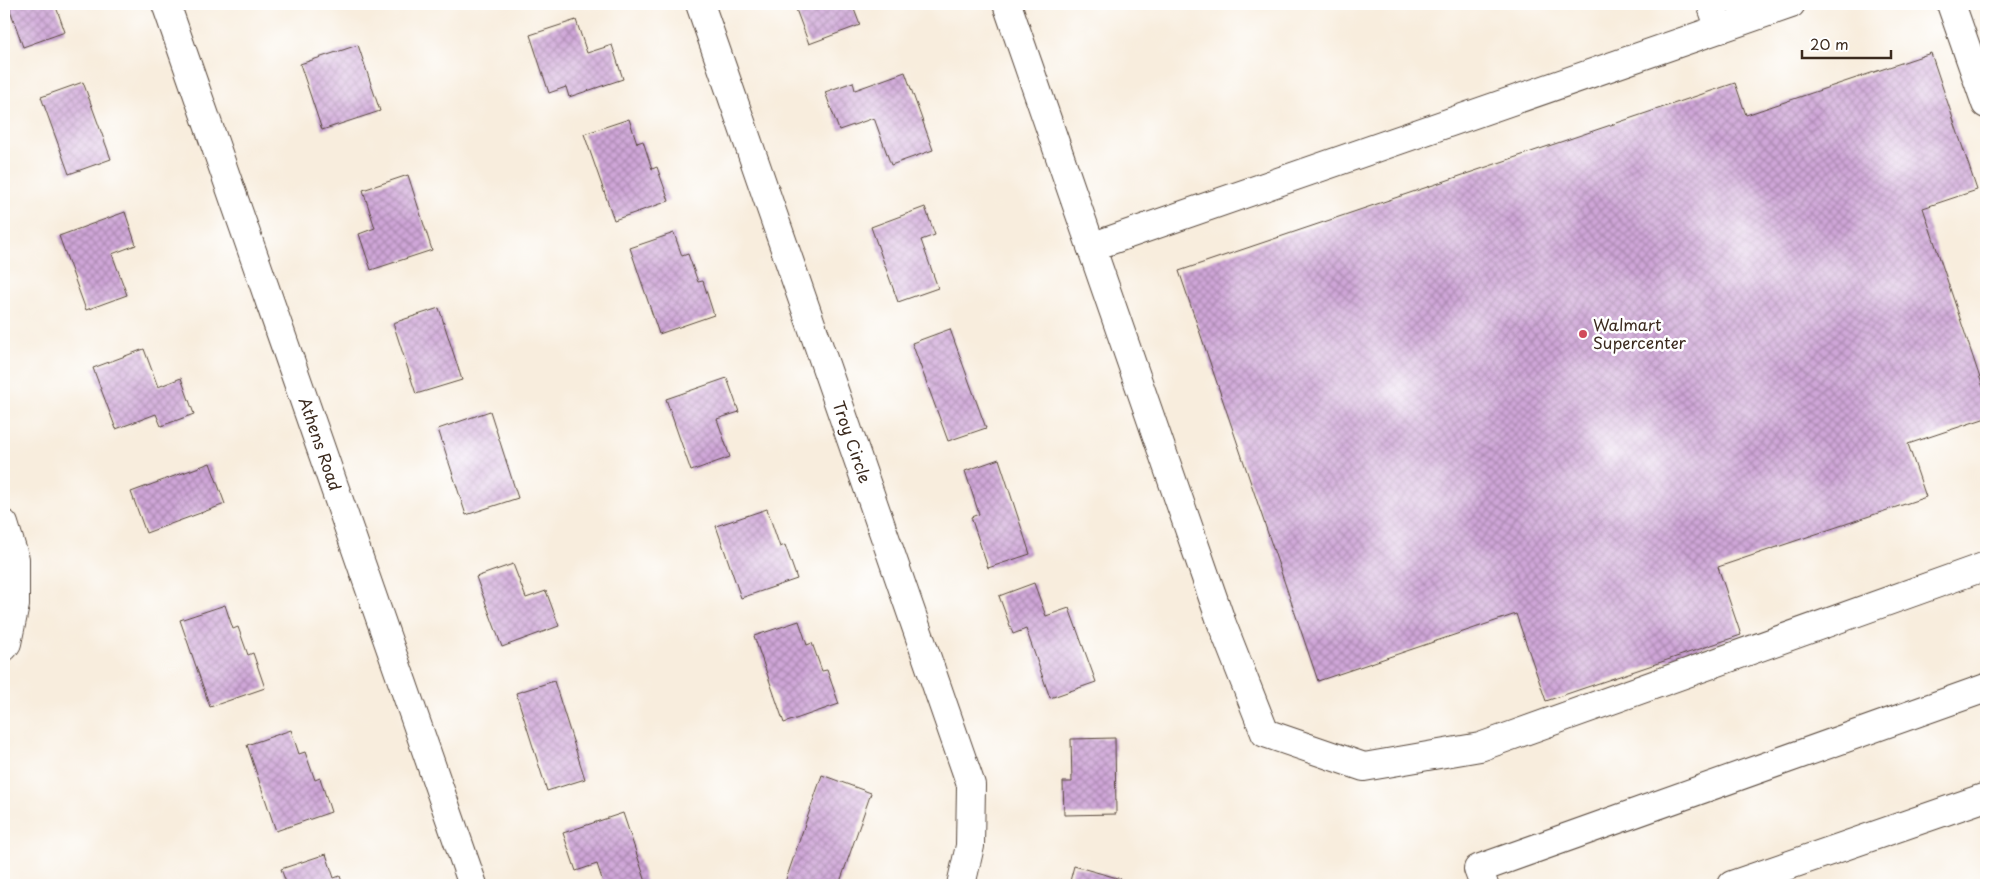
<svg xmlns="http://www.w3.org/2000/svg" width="1990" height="889" font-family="'Playpen Sans',sans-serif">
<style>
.building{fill:url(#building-cross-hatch)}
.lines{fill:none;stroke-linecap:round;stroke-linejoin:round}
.minor-casing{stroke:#57473b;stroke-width:30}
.minor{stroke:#fff;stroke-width:28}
.poi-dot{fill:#d1495b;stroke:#fff;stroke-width:2}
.labels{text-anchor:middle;stroke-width:5;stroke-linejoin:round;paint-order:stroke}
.poi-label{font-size:16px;fill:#3b2a1e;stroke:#fff;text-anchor:start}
.street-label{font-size:16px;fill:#3b2a1e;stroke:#fff}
</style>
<defs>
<pattern id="building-cross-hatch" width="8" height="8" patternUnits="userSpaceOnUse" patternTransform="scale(1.25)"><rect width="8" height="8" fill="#cfa6d8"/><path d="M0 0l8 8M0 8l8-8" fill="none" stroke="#a987af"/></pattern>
</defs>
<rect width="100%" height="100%" fill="#fff"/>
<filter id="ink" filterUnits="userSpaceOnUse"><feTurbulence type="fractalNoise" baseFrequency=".02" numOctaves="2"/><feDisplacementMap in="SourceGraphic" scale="10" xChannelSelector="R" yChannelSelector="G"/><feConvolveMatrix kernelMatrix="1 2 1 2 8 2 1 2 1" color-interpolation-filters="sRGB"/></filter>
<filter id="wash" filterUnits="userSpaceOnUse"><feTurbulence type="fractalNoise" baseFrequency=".0096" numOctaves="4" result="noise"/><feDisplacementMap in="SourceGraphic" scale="20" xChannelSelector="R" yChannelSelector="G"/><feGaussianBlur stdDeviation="1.12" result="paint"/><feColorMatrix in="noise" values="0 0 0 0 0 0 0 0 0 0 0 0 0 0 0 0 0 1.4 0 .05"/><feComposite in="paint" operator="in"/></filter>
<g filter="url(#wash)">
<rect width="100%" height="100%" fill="#f8eddd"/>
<g id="blocks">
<g class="building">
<polygon points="8,4 55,4 65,32 23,47"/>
<polygon points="794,4 852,4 860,25 809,44"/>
<polygon points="576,20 587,53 612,45 623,79 569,97 566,87 549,93 530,35"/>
<polygon points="358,45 380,111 322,130 300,64"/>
<polygon points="1931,53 1977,190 1923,208 1986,396 1986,418 1908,444 1926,497 1718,567 1741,635 1546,701 1516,614 1318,681 1179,271 1735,83 1746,115"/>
<polygon points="905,72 933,150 891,165 874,118 839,130 825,92 853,82 855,90"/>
<polygon points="83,82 111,159 69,174 41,97"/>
<polygon points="629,119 637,143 643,141 652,169 657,167 669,201 614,220 584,134"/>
<polygon points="408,175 432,250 371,270 359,234 375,228 363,190"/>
<polygon points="925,207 935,235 921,240 938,288 898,302 871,227"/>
<polygon points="125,212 136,245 112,254 127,295 86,310 59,236"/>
<polygon points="674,233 682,256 688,254 698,282 703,281 714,315 659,334 630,248"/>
<polygon points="439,308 462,380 416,394 393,323"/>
<polygon points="950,329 986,428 948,441 912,343"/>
<polygon points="144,349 158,387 181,378 194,414 161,426 156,414 116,429 93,368"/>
<polygon points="727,378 739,412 717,419 730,457 691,471 666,399"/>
<polygon points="490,411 518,498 466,515 438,429"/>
<polygon points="999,459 1030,554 988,568 971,517 979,514 965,471"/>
<polygon points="210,463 225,504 146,533 131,492"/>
<polygon points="767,509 780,547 785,545 797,579 741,598 716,526"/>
<polygon points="513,564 526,598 546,591 559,626 502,647 476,577"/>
<polygon points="1034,583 1046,616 1069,608 1096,682 1050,698 1026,629 1013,634 999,596"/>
<polygon points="225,605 233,629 238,627 248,655 253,653 265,688 210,707 180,620"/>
<polygon points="799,621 807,645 812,643 822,671 827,670 839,704 784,723 754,636"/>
<polygon points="554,681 585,779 547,791 516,693"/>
<polygon points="291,730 299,754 305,752 315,780 320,778 331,812 276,831 247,745"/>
<polygon points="1115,738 1116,814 1064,815 1063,782 1072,782 1071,739"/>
<polygon points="822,775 871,793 839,885 784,885"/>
<polygon points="623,813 647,885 604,885 597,864 576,871 563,833"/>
<polygon points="326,854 334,878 340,876 343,885 287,885 281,869"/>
<polygon points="1074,866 1121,879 1120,885 1069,885"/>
</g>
</g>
</g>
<g filter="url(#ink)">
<use href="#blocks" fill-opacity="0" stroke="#57473b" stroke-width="1"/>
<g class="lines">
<g class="minor-casing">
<g id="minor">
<polyline points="166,4 473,885"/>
<polyline points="700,4 971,785 970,846 961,885"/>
<polyline points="1007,4 1222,624 1265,733 1364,767 1480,747 1986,566"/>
<polyline points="1711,4 1720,29"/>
<polyline points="1951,4 1986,104"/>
<polyline points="1091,247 1791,4"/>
<polyline points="4,524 15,559 15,605 7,643 4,647"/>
<polyline points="1484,885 1478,869 1986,688"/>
<polyline points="1732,885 1986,797"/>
</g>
</g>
<use href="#minor" class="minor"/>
</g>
</g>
<circle class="poi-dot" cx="1583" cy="334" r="5"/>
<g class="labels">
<g class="poi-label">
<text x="1593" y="331">Walmart<tspan x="1593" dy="18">Supercenter</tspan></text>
</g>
<g class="street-label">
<text transform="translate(852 442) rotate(71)" y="6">Troy Circle</text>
<text transform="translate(320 444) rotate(71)" y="6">Athens Road</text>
</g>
</g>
<rect width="1990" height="889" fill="none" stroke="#fff" stroke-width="20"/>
<path d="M1802 50v8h89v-8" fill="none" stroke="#3b2a1e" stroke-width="2.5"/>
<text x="1810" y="50" font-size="15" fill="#3b2a1e" stroke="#ffffff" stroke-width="4" paint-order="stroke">20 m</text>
</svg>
